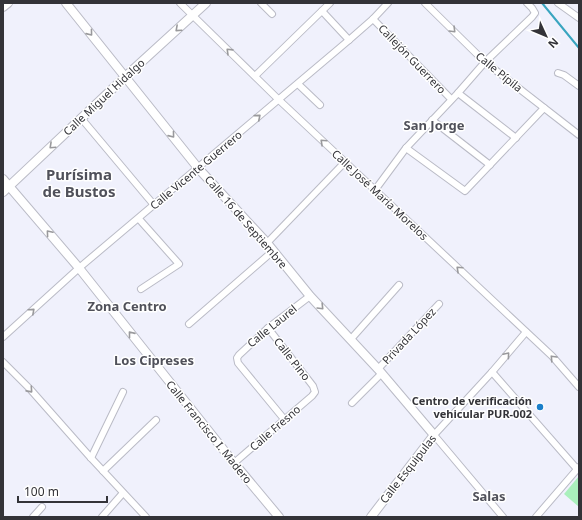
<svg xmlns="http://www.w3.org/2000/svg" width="582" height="520" font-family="'Noto Sans',sans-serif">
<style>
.green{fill:#aaf0bc}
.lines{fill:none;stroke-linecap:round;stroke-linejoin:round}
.stream{stroke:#39a5c0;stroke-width:2}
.minor-casing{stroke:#babbc6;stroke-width:8}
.tertiary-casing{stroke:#babbc6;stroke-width:10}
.minor{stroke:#fff;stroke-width:6}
.tertiary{stroke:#fff;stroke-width:8}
.oneway{stroke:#99999c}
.poi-dot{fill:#1a7fca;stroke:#fff;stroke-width:1.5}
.labels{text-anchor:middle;stroke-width:3;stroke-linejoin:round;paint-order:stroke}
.street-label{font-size:11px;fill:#333338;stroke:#fff}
.poi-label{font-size:11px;font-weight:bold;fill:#333338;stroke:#fff;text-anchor:end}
.quarter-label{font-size:13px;font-weight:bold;fill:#50515a;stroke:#fff}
.district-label{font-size:15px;font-weight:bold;fill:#50515a;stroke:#fff}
</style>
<rect width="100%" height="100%" fill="#f0f1fc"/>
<polygon class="green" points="579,476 579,507 564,494"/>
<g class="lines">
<polyline class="stream" points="542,3 579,48"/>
<g class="minor-casing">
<g id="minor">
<polyline points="180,3 279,100 552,356 579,387"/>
<polyline points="261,3 272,14"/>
<polyline points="425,3 485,62 579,135"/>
<polyline points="558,3 579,18"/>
<polyline points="322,11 349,40"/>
<polyline points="373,19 451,99"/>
<polyline points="558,73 564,75 579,86"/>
<polyline points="255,76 330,3"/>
<polyline points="298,84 320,105"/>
<polyline points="458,93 516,138"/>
<polyline points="81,118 154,205"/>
<polyline points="432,120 490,165"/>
<polyline points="406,148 465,191 544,108"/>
<polyline points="375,190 406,148 458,93 485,62 532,17 535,13 532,8 527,3"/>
<polyline points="139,219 179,264 141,289"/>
<polyline points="267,243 345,162"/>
<polyline points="189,324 273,251"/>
<polyline points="3,337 79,268 349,40 373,19 388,3"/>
<polyline points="351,339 399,285"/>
<polyline points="3,362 30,389 91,458 146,517"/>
<polyline points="378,369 439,304"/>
<polyline points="492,372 577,469"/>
<polyline points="352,403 382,373"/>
<polyline points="284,419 238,363 237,358 239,355 268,328 310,296"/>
<polyline points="91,458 123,392"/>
<polyline points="234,463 312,396 315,392 313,386 268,328"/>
<polyline points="103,471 156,420"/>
<polyline points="33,517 42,507"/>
<polyline points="102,517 123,493"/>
<polyline points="503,517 434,435 492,372 526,332"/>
<polyline points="536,517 579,467"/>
</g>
</g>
<g class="tertiary-casing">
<g id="tertiary">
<polyline points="66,3 198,168 267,243 310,296 378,369 434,435 371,517"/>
<polyline points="3,7 8,3"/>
<polyline points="3,179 79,268 234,463 279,517"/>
<polyline points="3,192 125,77 206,3"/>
</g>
</g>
<use href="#minor" class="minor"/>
<use href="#tertiary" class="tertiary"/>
</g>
<defs><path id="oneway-chevron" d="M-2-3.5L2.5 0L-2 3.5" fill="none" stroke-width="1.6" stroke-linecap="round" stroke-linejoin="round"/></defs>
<g class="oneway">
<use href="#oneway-chevron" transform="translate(178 29) rotate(138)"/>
<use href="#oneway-chevron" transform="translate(453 30) rotate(45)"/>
<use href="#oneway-chevron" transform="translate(90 33) rotate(51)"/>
<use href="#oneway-chevron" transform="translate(229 51) rotate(-136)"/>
<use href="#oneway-chevron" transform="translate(258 117) rotate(-40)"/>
<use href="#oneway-chevron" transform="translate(172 135) rotate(51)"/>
<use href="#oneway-chevron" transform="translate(323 142) rotate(-137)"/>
<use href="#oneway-chevron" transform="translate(52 146) rotate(137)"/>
<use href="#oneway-chevron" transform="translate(49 233) rotate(-130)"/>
<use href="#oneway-chevron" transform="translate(459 269) rotate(-137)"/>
<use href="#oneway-chevron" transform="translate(321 307) rotate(46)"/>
<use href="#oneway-chevron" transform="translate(32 311) rotate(-42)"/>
<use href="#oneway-chevron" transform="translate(131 334) rotate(-129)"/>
<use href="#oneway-chevron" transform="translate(507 355) rotate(-50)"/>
<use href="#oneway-chevron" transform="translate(553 358) rotate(-133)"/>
<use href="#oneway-chevron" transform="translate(30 390) rotate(48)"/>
</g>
<circle class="poi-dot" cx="540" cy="407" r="4"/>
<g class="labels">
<g class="street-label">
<text transform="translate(412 59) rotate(46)" y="4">Callejón Guerrero</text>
<text transform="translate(499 72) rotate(39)" y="4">Calle Pípila</text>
<text transform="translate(104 97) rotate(-43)" y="4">Calle Miguel Hidalgo</text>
<text transform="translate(196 170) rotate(-40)" y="4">Calle Vicente Guerrero</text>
<text transform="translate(380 195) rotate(43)" y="4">Calle José María Morelos</text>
<text transform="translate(246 222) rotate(49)" y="4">Calle 16 de Septiembre</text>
<text transform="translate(272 326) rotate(-39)" y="4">Calle Laurel</text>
<text transform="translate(409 336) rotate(-47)" y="4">Privada López</text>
<text transform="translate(292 359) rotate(52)" y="4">Calle Pino</text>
<text transform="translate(275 428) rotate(-41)" y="4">Calle Fresno</text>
<text transform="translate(209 432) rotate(51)" y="4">Calle Francisco I. Madero</text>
<text transform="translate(408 469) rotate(-52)" y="4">Calle Esquipulas</text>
</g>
<g class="poi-label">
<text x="532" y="405">Centro de verificación<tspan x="532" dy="13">vehicular PUR-002</tspan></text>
</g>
<g class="quarter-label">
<text x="434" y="130">San Jorge</text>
<text x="127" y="311">Zona Centro</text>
<text x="154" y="365">Los Cipreses</text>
<text x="489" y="501">Salas</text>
</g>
<g class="district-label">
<text x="79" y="180">Purísima<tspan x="79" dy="17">de Bustos</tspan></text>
</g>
</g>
<rect width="582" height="520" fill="none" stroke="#333338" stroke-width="8"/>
<g transform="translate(546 36) rotate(134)" stroke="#ffffff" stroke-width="3" paint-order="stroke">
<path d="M0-3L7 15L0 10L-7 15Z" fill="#333338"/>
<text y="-6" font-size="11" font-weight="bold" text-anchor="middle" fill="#333338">N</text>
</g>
<path d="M18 496v6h89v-6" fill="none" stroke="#333338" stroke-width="2"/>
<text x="24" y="496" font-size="12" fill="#333338" stroke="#ffffff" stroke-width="3" paint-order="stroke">100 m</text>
</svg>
